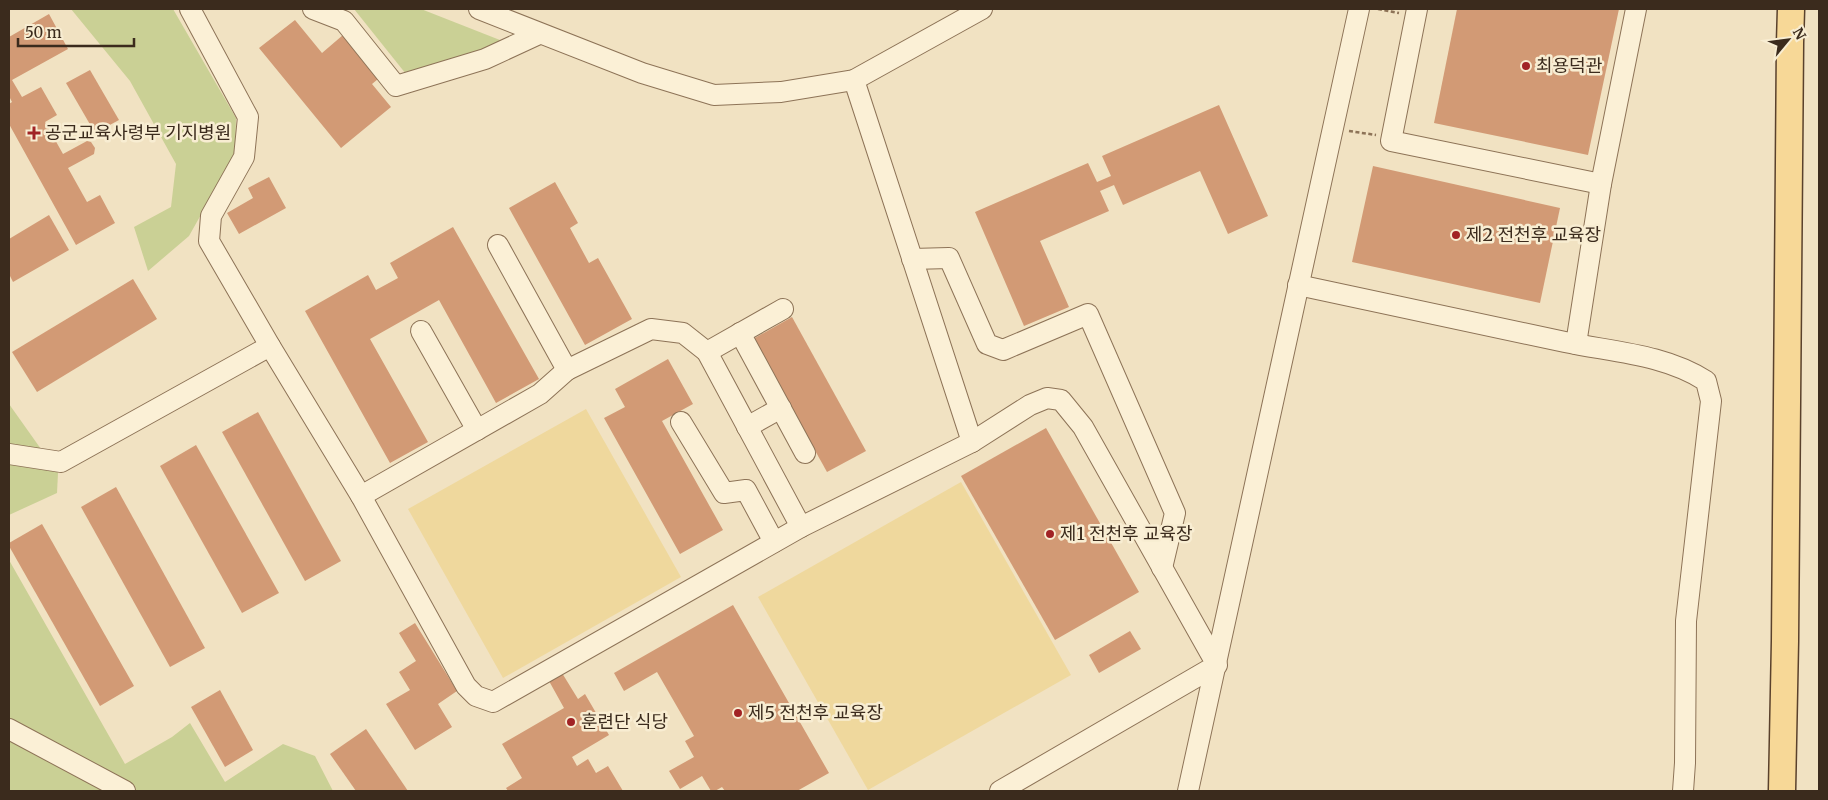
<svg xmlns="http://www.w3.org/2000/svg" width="1828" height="800" font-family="Merriweather,'Noto Sans KR',serif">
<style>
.green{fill:#cad095}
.sand{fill:#efd89d}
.building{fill:#d29a75}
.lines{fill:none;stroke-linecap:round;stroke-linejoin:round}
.minor-casing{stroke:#8d7357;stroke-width:22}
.major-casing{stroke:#5a412c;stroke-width:29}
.path{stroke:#8d7357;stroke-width:2.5;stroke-dasharray:4 2.5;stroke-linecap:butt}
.minor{stroke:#fbf0d6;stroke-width:20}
.major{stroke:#f7d897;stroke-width:26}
.poi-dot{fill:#a12325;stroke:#f8edd2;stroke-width:2}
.labels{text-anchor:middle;stroke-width:5;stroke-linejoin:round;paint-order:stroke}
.poi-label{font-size:18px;fill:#3b2b1d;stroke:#f8edd2;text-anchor:start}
</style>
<rect width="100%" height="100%" fill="#f1e2c2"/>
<g class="green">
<polygon points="71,9 173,9 236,118 235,154 189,236 148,271 134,227 171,207 176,164 130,81"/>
<polygon points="354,9 421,9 505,42 472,56 406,74"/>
<polygon points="9,404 58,473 57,493 9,515"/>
<polygon points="9,560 125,764 172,737 190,723 225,782 283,744 315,756 333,791 9,791"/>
</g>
<g class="sand">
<polygon points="586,409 681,577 503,678 408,509"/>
<polygon points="961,482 1071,675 868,790 758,597"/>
</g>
<g class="building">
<polygon points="1457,9 1619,9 1588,155 1434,123"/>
<polygon points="49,14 68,49 12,80 22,97 41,87 57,115 45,122 63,154 87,141 91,142 95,148 94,154 68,168 87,202 100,195 115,223 76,245 9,124 9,104 12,102 9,96 9,37"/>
<polygon points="295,20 322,53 343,35 378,79 372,84 391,107 341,148 259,48"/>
<polygon points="90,70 119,120 95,133 66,83"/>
<polygon points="1219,105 1268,216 1228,234 1200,171 1123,205 1114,185 1100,191 1109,211 1040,241 1069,307 1024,326 975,212 1088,163 1097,182 1111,176 1102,156"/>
<polygon points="1373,166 1560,208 1540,303 1352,262"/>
<polygon points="269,177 286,208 239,234 227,213 253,198 248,188"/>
<polygon points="555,182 578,223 570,228 589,263 598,258 632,319 585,345 509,208"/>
<polygon points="49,215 69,250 13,282 9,274 9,239"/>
<polygon points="453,227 539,379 496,403 439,300 370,339 428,442 390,463 305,311 368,275 376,290 398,278 390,263"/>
<polygon points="133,279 157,319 37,392 12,352"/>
<polygon points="792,317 866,451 827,472 753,339"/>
<polygon points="668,359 693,404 662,421 723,530 680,554 604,418 625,407 615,389"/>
<polygon points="258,412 341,561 305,581 222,432"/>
<polygon points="1046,428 1139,592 1055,640 961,476"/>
<polygon points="196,445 279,593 242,613 160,466"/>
<polygon points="116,487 205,648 170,667 81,507"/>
<polygon points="42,524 134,686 100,706 9,546 9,543"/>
<polygon points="733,605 829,773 797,791 725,791 722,787 715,791 711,791 702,776 680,789 669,771 694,757 685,741 694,736 657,672 624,691 614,673"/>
<polygon points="415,623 457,691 438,704 452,727 415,750 386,704 410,690 399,672 416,661 399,633"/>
<polygon points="1130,631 1141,649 1099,673 1089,655"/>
<polygon points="562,673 578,699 585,694 609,735 572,757 577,766 588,759 596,773 608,766 623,791 508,791 506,788 522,778 502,744 564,708 549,681"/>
<polygon points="220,690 253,750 225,767 191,707"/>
<polygon points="366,729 408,791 356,791 330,754"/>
</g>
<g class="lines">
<g class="minor-casing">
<g id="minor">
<polyline points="190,9 248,117 244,157 211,216 209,241 270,346 361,496 466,686 476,696 493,702 801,527 972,442 1030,405 1047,398 1061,400 1083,427 1217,665 1000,791"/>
<polyline points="313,9 344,21 396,86 485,59 539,34"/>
<polyline points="479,9 642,73 714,95 781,92 854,80 982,9"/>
<polyline points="1417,9 1391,141 1601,184"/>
<polyline points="854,80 972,442"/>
<polyline points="498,245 567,370 651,329 683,333 707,352 801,527"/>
<polyline points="912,259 949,258 987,344 1003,350 1088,314 1175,513 1162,568"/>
<path d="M1298,285c89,19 178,38 267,57 47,10 99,12 141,39l5,20 -25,220 -1,142 -2,28"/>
<polyline points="421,331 477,430"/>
<polyline points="740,333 805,453"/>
<polyline points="1576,344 1601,184 1636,9"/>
<polyline points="707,352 783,309"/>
<polyline points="681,422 724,493 746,490 774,542"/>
<polyline points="747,427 781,408"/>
<polyline points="9,454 61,462 270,346"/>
<polyline points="361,496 540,394 567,370"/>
<polyline points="9,729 125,791"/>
<polyline points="1188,791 1359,9"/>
</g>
</g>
<g class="major-casing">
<polyline id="major" points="1782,791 1785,641 1790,43 1791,9"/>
</g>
<g class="path">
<polyline points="1378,9 1399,13"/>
<polyline points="1349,131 1376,135"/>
</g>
<use href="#minor" class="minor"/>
<use href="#major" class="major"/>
</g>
<g class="poi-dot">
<circle cx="1526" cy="66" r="5"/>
<path d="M31.5 125.5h5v5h5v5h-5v5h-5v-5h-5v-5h5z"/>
<circle cx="1456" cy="235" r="5"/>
<circle cx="1050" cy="534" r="5"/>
<circle cx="738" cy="713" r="5"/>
<circle cx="571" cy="722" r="5"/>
</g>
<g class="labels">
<g class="poi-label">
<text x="1536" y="72">최용덕관</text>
<text x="45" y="139">공군교육사령부 기지병원</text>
<text x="1466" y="241">제2 전천후 교육장</text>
<text x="1060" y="540">제1 전천후 교육장</text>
<text x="748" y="719">제5 전천후 교육장</text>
<text x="581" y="728">훈련단 식당</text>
</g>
</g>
<rect width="1828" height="800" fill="none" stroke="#3b2b1d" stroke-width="20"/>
<g transform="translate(1788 40) rotate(61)" stroke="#f8edd2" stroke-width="4" paint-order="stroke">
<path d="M0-4L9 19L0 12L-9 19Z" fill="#3b2b1d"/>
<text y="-8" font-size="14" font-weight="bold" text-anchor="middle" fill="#3b2b1d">N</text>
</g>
<path d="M18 38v8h116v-8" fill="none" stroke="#3b2b1d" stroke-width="2.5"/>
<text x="25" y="38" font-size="15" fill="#3b2b1d" stroke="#f8edd2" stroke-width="4" paint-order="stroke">50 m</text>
</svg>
